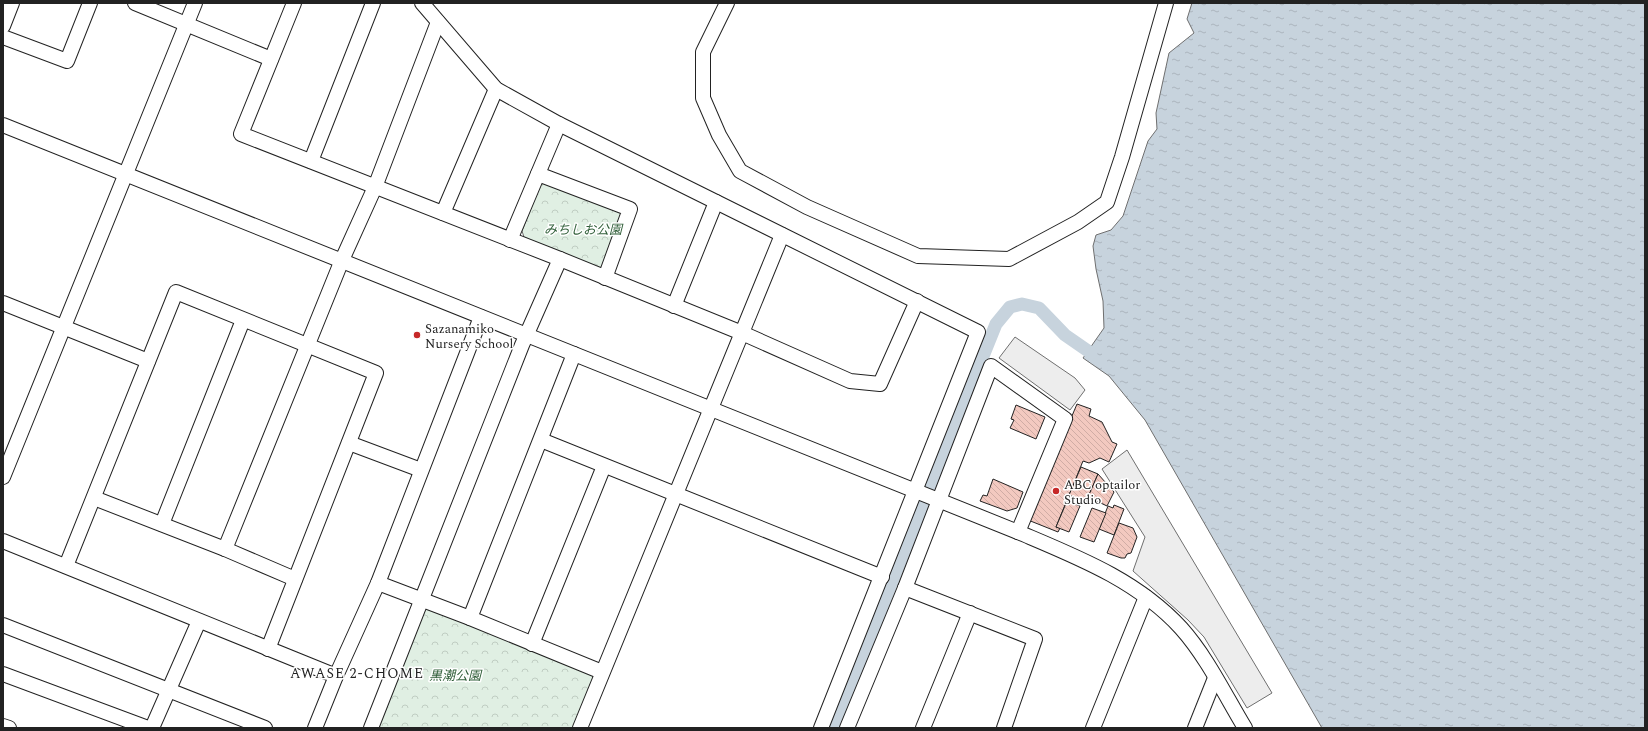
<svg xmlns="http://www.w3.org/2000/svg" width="1648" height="731" font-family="Spectral,'Noto Sans JP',serif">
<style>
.forest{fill:url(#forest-crowns);stroke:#6f6f6f}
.parking{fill:#ededed;stroke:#6f6f6f}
.water{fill:url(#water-ripples);stroke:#6f6f6f}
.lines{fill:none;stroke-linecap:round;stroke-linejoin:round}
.canal{stroke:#c7d3dd;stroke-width:13}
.building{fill:url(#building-back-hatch);stroke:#222}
.minor-casing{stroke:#222;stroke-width:16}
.minor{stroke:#fff;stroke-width:14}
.poi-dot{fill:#c62828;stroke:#fff;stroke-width:1.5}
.labels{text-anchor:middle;stroke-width:3;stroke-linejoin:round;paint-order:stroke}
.park-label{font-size:13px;font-style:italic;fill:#2f5e38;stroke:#fff}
.poi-label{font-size:13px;fill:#222;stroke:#fff;text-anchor:start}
.neighbourhood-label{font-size:14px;letter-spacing:1px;fill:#222;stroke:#fff}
</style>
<defs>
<pattern id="forest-crowns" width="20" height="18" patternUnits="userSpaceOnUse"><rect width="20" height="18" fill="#e0efe3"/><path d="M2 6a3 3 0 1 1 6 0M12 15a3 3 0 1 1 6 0" fill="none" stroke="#c0cdc2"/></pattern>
<pattern id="water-ripples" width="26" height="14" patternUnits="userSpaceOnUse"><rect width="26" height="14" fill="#c7d3dd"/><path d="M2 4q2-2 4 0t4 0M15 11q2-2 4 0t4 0" fill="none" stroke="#abb5bd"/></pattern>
<pattern id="building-back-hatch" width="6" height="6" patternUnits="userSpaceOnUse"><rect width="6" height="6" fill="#f3c9c0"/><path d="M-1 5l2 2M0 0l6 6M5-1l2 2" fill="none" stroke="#d0aca5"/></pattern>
</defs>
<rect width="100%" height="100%" fill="#fff"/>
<g class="forest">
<polygon points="547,181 621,208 624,217 605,266 595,269 525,240 522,231 540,185"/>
<polygon points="425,605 595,673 573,728 376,728"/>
</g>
<g class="parking">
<polygon points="1015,337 1075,378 1085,390 1070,410 999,358"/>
<polygon points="1127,450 1272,693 1247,708 1204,637 1188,620 1133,571 1145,537 1102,469"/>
</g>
<polygon class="water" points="1192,3 1645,3 1645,728 1322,728 1145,420 1109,376 1083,358 1104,328 1103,301 1096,269 1093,246 1096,235 1111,230 1123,216 1148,141 1157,129 1156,113 1169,53 1194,33 1187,19"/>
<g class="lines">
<polyline class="canal" points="833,728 996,324 1010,307 1022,304 1039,308 1065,335 1091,353"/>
</g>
<g class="building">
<polygon points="1077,404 1091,409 1089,416 1102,422 1112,442 1117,444 1109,462 1100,458 1089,463 1083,461 1056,527 1060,528 1058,532 1028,520"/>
<polygon points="1016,405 1045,417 1036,439 1010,428 1014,420 1011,419"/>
<polygon points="1081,467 1098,474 1086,502 1069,495"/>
<polygon points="1098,474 1114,492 1107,506 1088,497"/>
<polygon points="993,479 1023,492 1017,508 1007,511 980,501 983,495 987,496"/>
<polygon points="1067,501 1080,506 1069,532 1056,527"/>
<polygon points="1114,505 1124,509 1114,535 1099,529 1108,506 1113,508"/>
<polygon points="1092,508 1106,513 1094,542 1080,537"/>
<polygon points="1119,523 1133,528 1137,537 1131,553 1127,554 1125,558 1121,558 1107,553"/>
</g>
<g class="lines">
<g class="minor-casing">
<g id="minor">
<polyline points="135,3 271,59"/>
<polyline points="294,3 241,134 560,259 742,333 850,381 880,384 917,301"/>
<polyline points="422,3 496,89 559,124 978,332 821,728"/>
<polyline points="727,3 703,52 703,98 719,135 740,171 807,207 918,256 1009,259 1078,222 1107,202 1122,157 1166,3"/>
<polyline points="3,26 12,3"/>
<polyline points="3,37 67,61 90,3"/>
<path d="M3,125l1015,407c59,25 119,48 163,96 26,29 44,67 64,100"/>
<polyline points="311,161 373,3"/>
<polyline points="538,174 630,209 605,278"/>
<polyline points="443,213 496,89"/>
<polyline points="510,240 559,124"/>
<polyline points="3,303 148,361"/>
<polyline points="674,306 716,202"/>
<polyline points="574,354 470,618 602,672"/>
<polyline points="541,440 882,577"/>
<polyline points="349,443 421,470"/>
<polyline points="3,477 195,3"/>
<polyline points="94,498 225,549 295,579"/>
<polyline points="162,524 243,320"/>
<polyline points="3,541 336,676"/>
<polyline points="225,549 342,260 375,187 438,22"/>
<polyline points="66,566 176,292 376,373 268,649"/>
<polyline points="378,583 470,618"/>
<polyline points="905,588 1035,639 1004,728"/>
<polyline points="3,625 265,728"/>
<polyline points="532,644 604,466"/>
<polyline points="3,674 148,728"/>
<polyline points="3,726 9,728"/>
<polyline points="152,728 199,621"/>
<polyline points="315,728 336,676 378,583 481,317"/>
<polyline points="371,728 522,345 560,259"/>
<polyline points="580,728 782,235"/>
<polyline points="847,728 905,588 991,366 1065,419 1018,532"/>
<polyline points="923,728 970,613"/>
<polyline points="1093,728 1146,597"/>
<polyline points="1195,728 1215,678"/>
</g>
</g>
<use href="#minor" class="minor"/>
</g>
<g class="poi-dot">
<circle cx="417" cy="335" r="4"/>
<circle cx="1056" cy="491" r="4"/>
</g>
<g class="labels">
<g class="park-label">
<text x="583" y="234">みちしお公園</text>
<text x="455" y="680">黒潮公園</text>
</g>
<g class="poi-label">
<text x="425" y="333">Sazanamiko<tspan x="425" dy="15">Nursery School</tspan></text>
<text x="1064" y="489">ABC optailor<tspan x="1064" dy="15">Studio</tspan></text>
</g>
<g class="neighbourhood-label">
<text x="357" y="678">AWASE 2-CHOME</text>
</g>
</g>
<rect width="1648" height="731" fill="none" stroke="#222222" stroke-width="8"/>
</svg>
